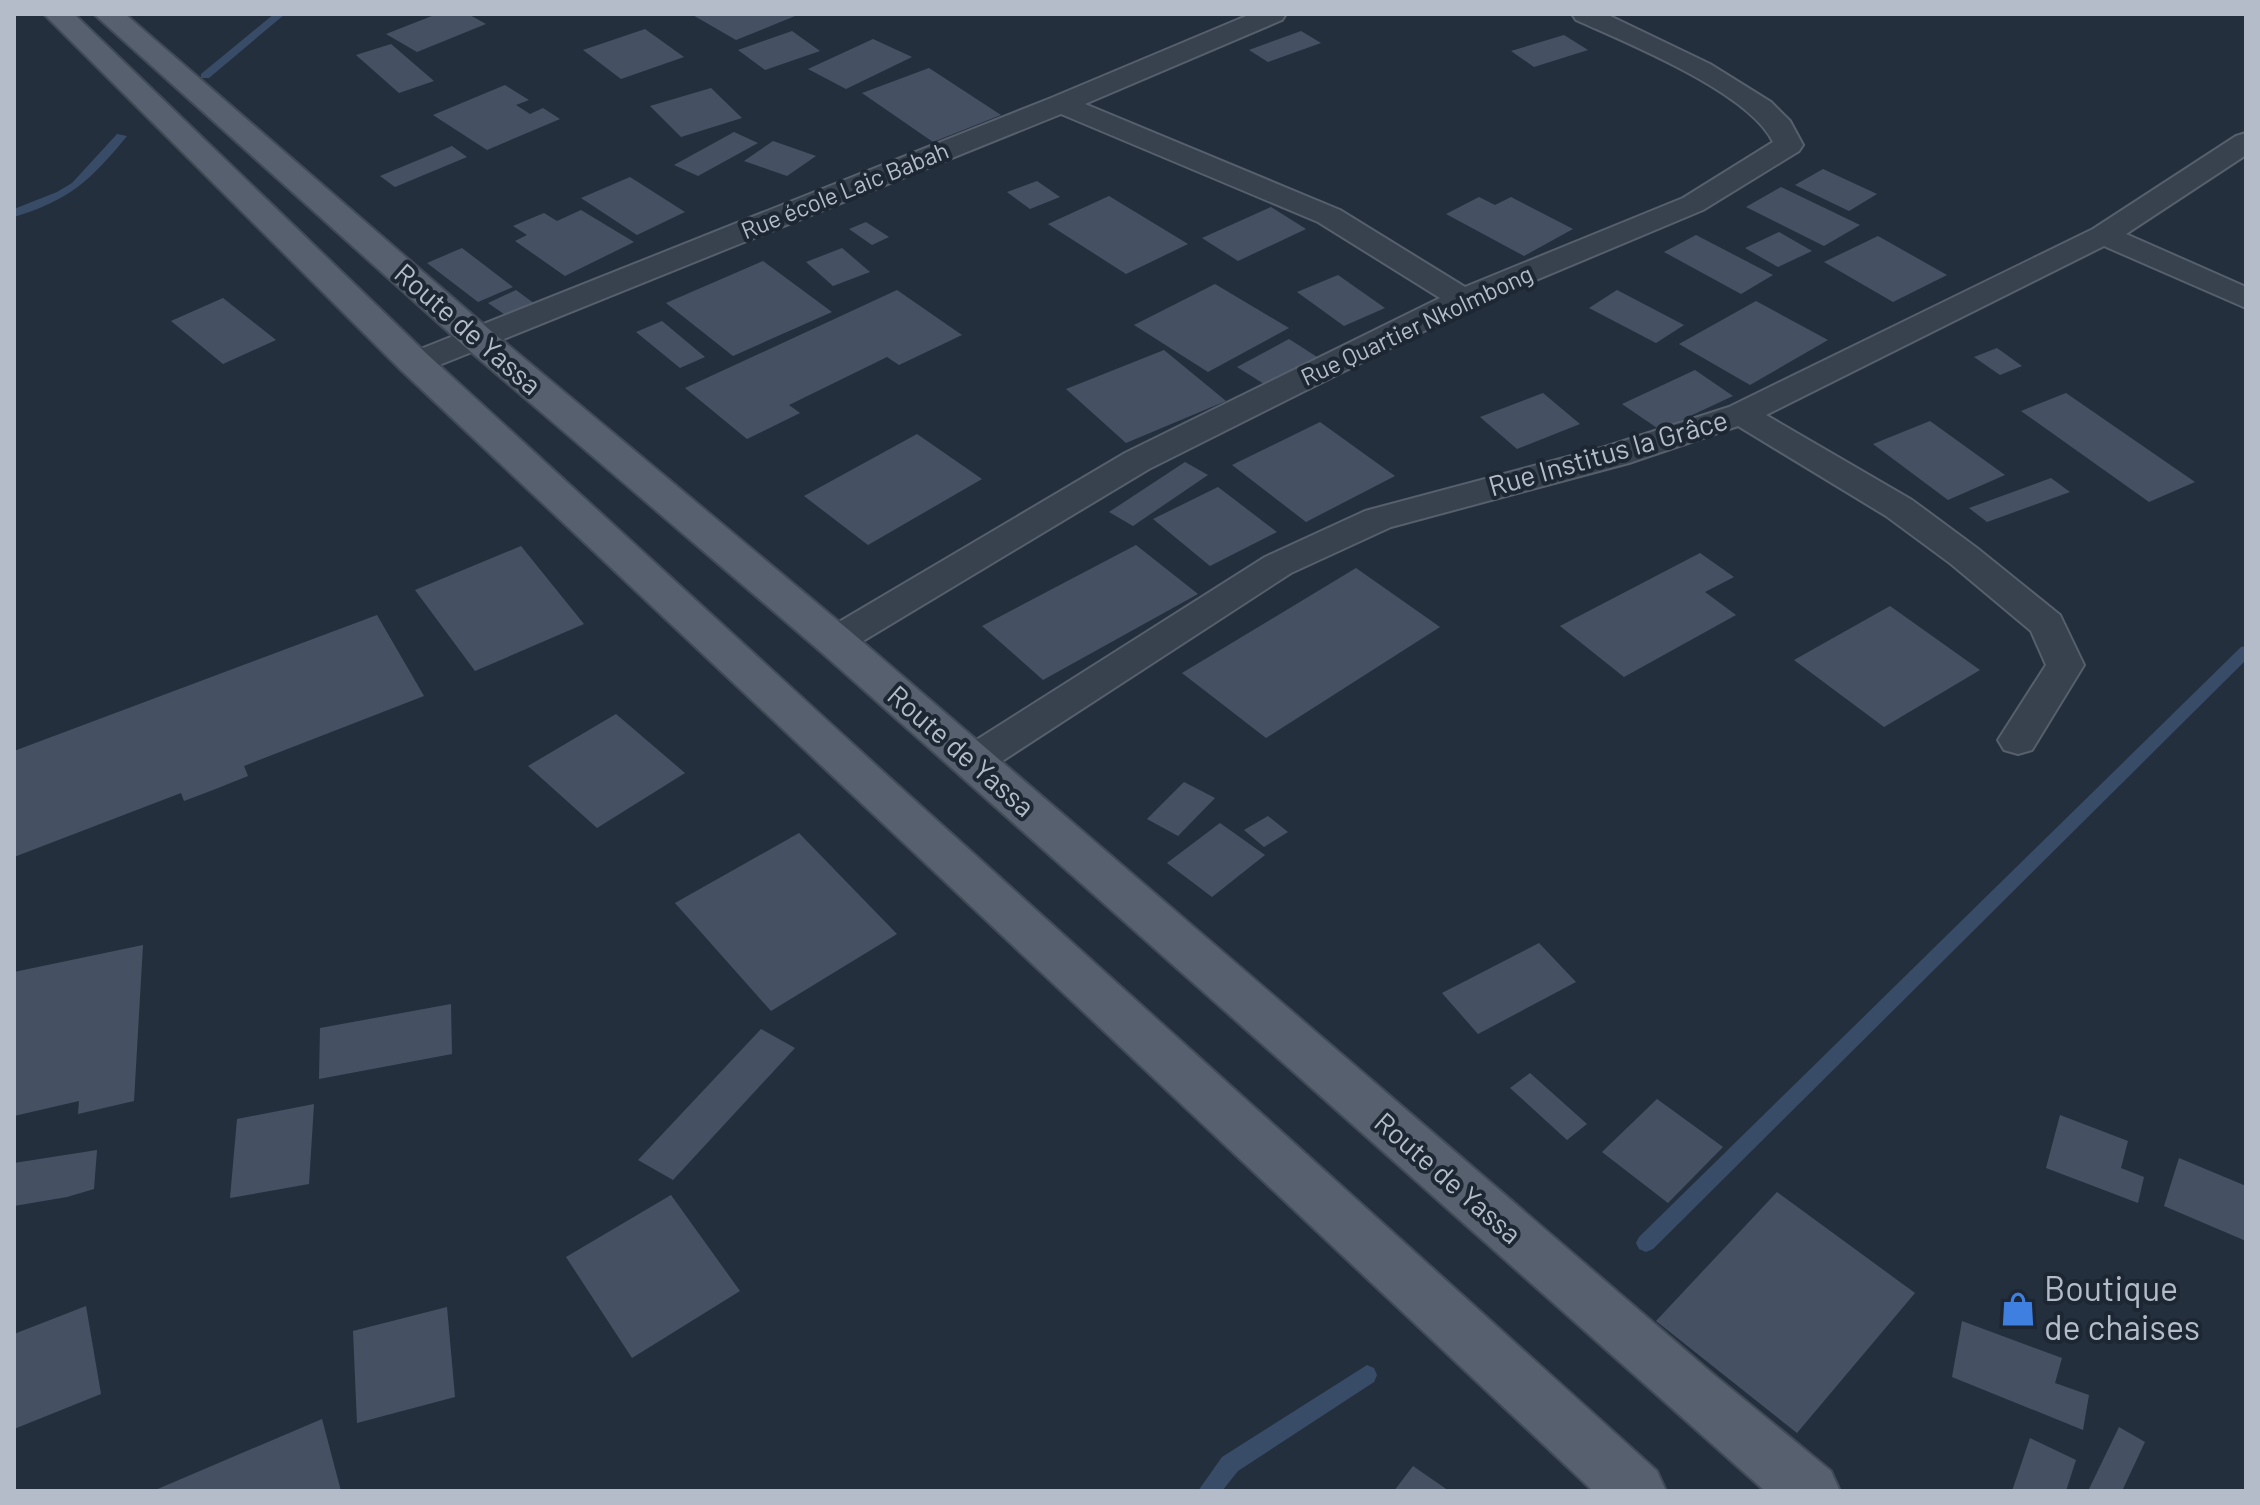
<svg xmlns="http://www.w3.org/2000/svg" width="2260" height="1505" font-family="Barlow,sans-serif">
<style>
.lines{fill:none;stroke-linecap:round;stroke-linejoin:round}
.stream{fill:#394c67;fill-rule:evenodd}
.building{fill:#455162}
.street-casing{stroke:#565f6c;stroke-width:4}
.primary-casing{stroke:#414a57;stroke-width:4}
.street{fill:#38414e;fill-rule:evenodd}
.primary{fill:#56606e;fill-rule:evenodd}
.labels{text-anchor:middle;stroke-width:8;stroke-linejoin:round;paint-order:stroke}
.far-street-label{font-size:24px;fill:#b4bcc9;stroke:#1d2633}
.street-label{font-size:28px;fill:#b4bcc9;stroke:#1d2633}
.near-poi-label{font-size:34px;fill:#b4bcc9;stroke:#1d2633;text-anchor:start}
</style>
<rect width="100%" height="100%" fill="#242f3e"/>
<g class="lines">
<g class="stream">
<polygon points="274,14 285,14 209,78 201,78 201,74"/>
<path d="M117,134l10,2c-36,44 -57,64 -113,81v-8l43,-17 15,-9z"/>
<polygon points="2246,646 2246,660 1653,1249 1646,1252 1639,1249 1636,1243 1639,1237 2241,647"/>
<polygon points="1367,1365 1374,1368 1377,1375 1374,1382 1238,1471 1222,1491 1198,1491 1222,1457"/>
</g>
</g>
<g class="building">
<polygon points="437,14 468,14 486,24 417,52 386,34"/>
<polygon points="691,14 800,14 736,40"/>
<polygon points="645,29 684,57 621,79 583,50"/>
<polygon points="792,31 820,51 765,70 738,50"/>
<polygon points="1301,31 1321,43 1268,62 1249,50"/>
<polygon points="1564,35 1588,50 1534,67 1511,51"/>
<polygon points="873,39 912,57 846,89 808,69"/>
<polygon points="391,44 434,81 399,93 356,55"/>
<polygon points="929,68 1001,115 933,142 862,93"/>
<polygon points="505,85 529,100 516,105 530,114 543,108 560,119 487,150 433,115"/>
<polygon points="711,88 742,118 681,137 650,106"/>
<polygon points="734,132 758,143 698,176 674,165"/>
<polygon points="773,141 816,156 787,176 744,161"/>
<polygon points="452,146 467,157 395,187 380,176"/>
<polygon points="1823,169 1877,194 1849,211 1795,185"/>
<polygon points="630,177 685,212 637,235 581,198"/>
<polygon points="1037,181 1060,197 1030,209 1007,192"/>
<polygon points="1781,187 1860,225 1824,246 1746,207"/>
<polygon points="1109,196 1188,244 1126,274 1048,224"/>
<polygon points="1479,197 1495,205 1511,197 1573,229 1524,256 1446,214"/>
<polygon points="1271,207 1306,229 1238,261 1202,238"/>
<polygon points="581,210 634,242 565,276 515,241 527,235 513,226 544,213 557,221"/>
<polygon points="866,222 889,237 872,245 849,229"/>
<polygon points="1779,232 1812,251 1778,267 1745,248"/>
<polygon points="1696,235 1773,275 1741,294 1664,252"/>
<polygon points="1878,236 1947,275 1893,302 1824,262"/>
<polygon points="462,248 513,287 478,302 427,263"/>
<polygon points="842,248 870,272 833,286 806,262"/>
<polygon points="763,261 832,312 733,356 666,303"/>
<polygon points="1338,275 1385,308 1344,326 1297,292"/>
<polygon points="1215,284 1289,328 1208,372 1134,325"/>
<polygon points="516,290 539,307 511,319 488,303"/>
<polygon points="897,290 962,335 899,365 887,357 789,405 800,413 747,439 685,388"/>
<polygon points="1617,290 1684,325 1656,343 1589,308"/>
<polygon points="223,298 276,340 223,364 171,321"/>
<polygon points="1756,301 1828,340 1750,385 1679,344"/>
<polygon points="662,321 705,357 680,368 636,332"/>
<polygon points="1289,339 1328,364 1277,392 1237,367"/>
<polygon points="1997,348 2022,366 2000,375 1974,357"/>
<polygon points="1164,350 1226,401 1126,443 1066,389"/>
<polygon points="1695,370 1733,396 1660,430 1622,404"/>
<polygon points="1543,393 1580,424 1517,449 1480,417"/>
<polygon points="2066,393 2195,482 2149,502 2021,411"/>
<polygon points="1930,421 2005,475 1948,500 1873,444"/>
<polygon points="1320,422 1395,476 1306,522 1232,465"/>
<polygon points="917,434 982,479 868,545 804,496"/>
<polygon points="1185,462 1208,475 1133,526 1109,512"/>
<polygon points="2051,478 2070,492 1987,522 1969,508"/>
<polygon points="1218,487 1277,532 1210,566 1153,519"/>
<polygon points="1136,545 1198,594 1043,680 982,626"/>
<polygon points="521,546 584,624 475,671 415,590"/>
<polygon points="1700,553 1734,577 1705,592 1736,615 1624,677 1560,626"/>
<polygon points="1356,568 1440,627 1266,738 1182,673"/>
<polygon points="1890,606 1980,670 1884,727 1794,660"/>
<polygon points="377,615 424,696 244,766 248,776 213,790 184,801 181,793 14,857 14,751"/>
<polygon points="616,714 685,773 597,828 528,766"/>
<polygon points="1184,782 1215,798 1178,836 1147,819"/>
<polygon points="1268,816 1288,832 1264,847 1244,830"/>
<polygon points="1220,823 1265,855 1212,897 1167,863"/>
<polygon points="799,833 897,934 771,1011 675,903"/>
<polygon points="1539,943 1576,982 1478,1034 1442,993"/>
<polygon points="143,945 134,1101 78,1114 79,1101 14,1116 14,972"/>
<polygon points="451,1004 452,1054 319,1079 320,1028"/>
<polygon points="761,1029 795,1048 673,1180 638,1160"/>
<polygon points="1530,1073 1587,1124 1567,1140 1510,1088"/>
<polygon points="1657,1099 1723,1147 1668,1203 1602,1152"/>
<polygon points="314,1104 309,1184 230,1198 237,1119"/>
<polygon points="2060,1115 2128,1141 2121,1168 2144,1177 2138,1203 2046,1168"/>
<polygon points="97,1150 94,1189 67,1197 14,1206 14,1163"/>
<polygon points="2179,1158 2246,1186 2246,1241 2164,1206"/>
<polygon points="1777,1192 1915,1293 1797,1433 1656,1321"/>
<polygon points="671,1195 740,1291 632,1358 566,1257"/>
<polygon points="86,1306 101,1394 14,1429 14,1334"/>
<polygon points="447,1307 455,1397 357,1423 353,1331"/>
<polygon points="1962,1321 2062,1358 2055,1383 2089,1395 2083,1430 1952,1377"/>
<polygon points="322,1419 341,1491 153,1491"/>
<polygon points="2119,1427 2145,1442 2122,1491 2088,1491"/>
<polygon points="2030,1438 2076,1460 2066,1491 2012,1491"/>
<polygon points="1413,1466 1449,1491 1394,1491"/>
</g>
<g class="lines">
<g class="street-casing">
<g id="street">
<path d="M1251,14h35l-4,6 -197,84 255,106 125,77 218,-89 90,-56c-24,-50 -146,-99 -197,-122l-4,-6h34l104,50 61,38 19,19 13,24 -4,6 -96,59 -229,96 -325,163 -301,181 -13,4 -13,-4 -6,-9 6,-9 303,-179 315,-155 -122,-76 -257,-108 -634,256 -12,3 -12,-3 -4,-7 4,-7 648,-258z"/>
<polygon points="2246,133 2246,155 2126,234 2246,287 2246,308 2104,246 1766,415 1912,500 1977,548 2060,615 2084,665 2032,750 2018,754 2004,750 1998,740 2046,665 2031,631 1951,564 1886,516 1738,426 1629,463 1391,527 1291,573 987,771 973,776 959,771 953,761 959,751 1265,557 1365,511 1605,447 1729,407 2093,229 2236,136"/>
</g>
</g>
<g class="primary-casing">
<g id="primary">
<polygon points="44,14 74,14 428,355 891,779 1657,1471 1666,1491 1593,1491 402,371"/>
<polygon points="94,14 125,14 490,330 850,631 1713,1374 1831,1471 1840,1491 1765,1491 820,651 464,346"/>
</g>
</g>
<use href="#street" class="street"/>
<use href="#primary" class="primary"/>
</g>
<defs>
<g id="shop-bare" transform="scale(2.76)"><path d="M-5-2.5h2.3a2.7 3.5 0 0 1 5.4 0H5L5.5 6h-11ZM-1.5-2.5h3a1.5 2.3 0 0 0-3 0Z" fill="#3f7fe0" stroke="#1d2633" stroke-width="2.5" paint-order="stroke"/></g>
</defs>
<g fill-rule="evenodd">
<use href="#shop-bare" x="2018" y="1309"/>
</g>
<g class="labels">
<g class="far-street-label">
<text transform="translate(845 191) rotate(-22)" y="8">Rue école Laic Babah</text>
<text transform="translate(1417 326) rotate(-25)" y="8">Rue Quartier Nkolmbong</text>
</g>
<g class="street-label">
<text transform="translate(468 329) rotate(41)" y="10">Route de Yassa</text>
<text transform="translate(1608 453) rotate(-16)" y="10">Rue Institus la Grâce</text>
<text transform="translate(961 751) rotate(41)" y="10">Route de Yassa</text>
<text transform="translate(1448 1178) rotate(41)" y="10">Route de Yassa</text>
</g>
<g class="near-poi-label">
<text x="2044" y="1301">Boutique<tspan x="2044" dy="39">de chaises</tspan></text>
</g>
</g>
<rect width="2260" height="1505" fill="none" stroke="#b4bcc9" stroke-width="32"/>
</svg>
